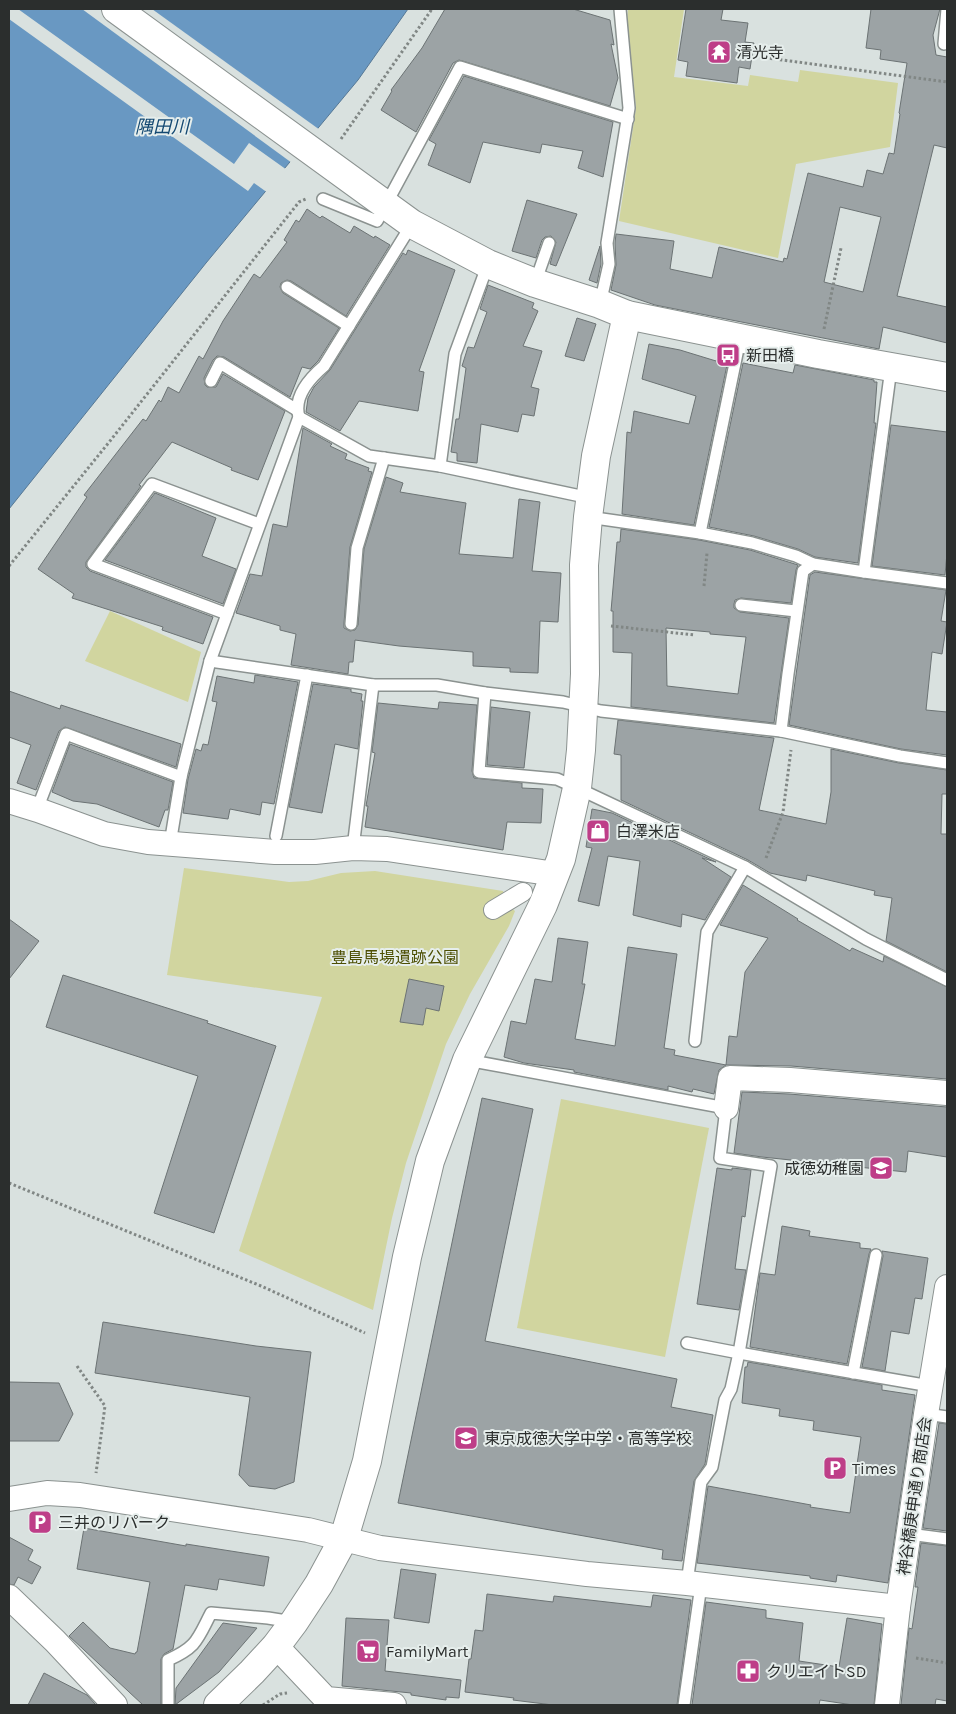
<svg xmlns="http://www.w3.org/2000/svg" width="956" height="1714" font-family="Karla,'Noto Sans JP',sans-serif">
<style>
.green{fill:#d1d59f}
.water{fill:#6998c2;stroke:#567895}
.pier{fill:#d9e1df}
.building{fill:#9ca3a5;stroke:#6c7374;fill-rule:evenodd}
.lines{fill:none;stroke-linecap:round;stroke-linejoin:round}
.service-casing{stroke:#8b9290;stroke-width:14}
.pedestrian-casing{stroke:#8b9290;stroke-width:20}
.minor-casing{stroke:#8b9290;stroke-width:26}
.tertiary-casing{stroke:#8b9290;stroke-width:30}
.path{stroke:#818785;stroke-width:3;stroke-dasharray:2.5 2.5;stroke-linecap:butt}
.service{stroke:#fff;stroke-width:11}
.pedestrian{stroke:#fff;stroke-width:18}
.minor{stroke:#fff;stroke-width:24}
.tertiary{stroke:#fff;stroke-width:28}
.labels{text-anchor:middle;stroke-width:4;stroke-linejoin:round;paint-order:stroke}
.poi-label{font-size:16px;fill:#2b2e2d;stroke:#e6eeec;text-anchor:start}
.park-label{font-size:16px;fill:#4d4f03;stroke:#e6eeec}
.street-label{font-size:16px;fill:#2b2e2d;stroke:#e6eeec}
.water-label{font-size:18px;font-style:italic;fill:#134871;stroke:#e6eeec}
</style>
<rect width="100%" height="100%" fill="#d9e1df"/>
<g class="green">
<polygon points="628,9 684,9 674,77 748,86 750,75 798,82 800,70 898,83 890,147 796,164 778,258 619,221 636,108 627,20"/>
<polygon points="110,611 201,652 188,702 85,661"/>
<polygon points="184,868 289,882 308,881 341,873 375,871 503,891 507,904 515,911 509,926 470,994 446,1044 406,1163 392,1218 373,1310 239,1251 322,997 167,975"/>
<polygon points="561,1099 709,1128 665,1357 517,1328"/>
</g>
<polygon class="water" points="11,9 408,9 358,80 206,263 9,509 9,12"/>
<g class="pier">
<polygon points="9,9 18,9 234,164 249,143 287,170 268,193 254,183 248,191 9,19"/>
<polygon points="82,9 152,9 320,130 292,163"/>
</g>
<g class="building">
<polygon points="445,9 573,9 610,20 614,45 611,44 618,78 610,106 459,60 453,63 416,132 381,110 392,91 391,90 422,48"/>
<polygon points="686,9 723,9 721,20 748,23 745,42 754,43 750,69 739,67 737,83 686,76 688,62 678,60"/>
<path d="M871,9h69l-7,26 3,20 11,2v91l-13,-3 -37,151 50,11v36l-64,-16 -4,22 -224,-44 -44,-15 5,-25 -1,-22 1,-9 58,7 -4,28 42,9 7,-31 64,15 1,-4 3,1 21,-86 55,14 4,-17 16,4 6,-21 5,1 6,-40 -1,-1 8,-50 -27,-4 1,-9 -15,-2zM840,207l41,10 -18,75 -39,-10z"/>
<polygon points="464,76 613,122 603,177 578,168 583,151 542,144 540,153 483,142 470,183 428,165 436,144 429,140"/>
<polygon points="527,200 577,214 556,266 550,264 556,242 551,236 545,237 542,240 536,258 512,251"/>
<polygon points="307,209 320,218 322,216 350,233 354,226 374,238 375,236 390,245 346,316 291,281 287,280 281,283 280,287 283,293 339,328 318,361 310,369 302,367 290,397 224,357 217,356 213,360 204,378 205,385 207,387 216,387 223,374 285,411 258,480 231,470 232,468 172,442 139,485 141,486 86,562 86,567 90,571 213,617 203,644 162,630 163,627 72,598 74,594 38,569 87,497 84,495 143,419 146,421 159,400 161,402 168,387 179,393 199,356 203,359 223,321 254,274 260,278 287,242 284,240 296,220 299,222"/>
<polygon points="600,246 601,264 597,283 589,280"/>
<polygon points="408,250 455,270 419,371 424,372 418,411 359,401 340,431 306,412 308,398 314,387 330,370 403,253 406,255"/>
<polygon points="488,285 534,303 532,308 538,311 523,346 542,351 531,387 539,389 534,416 522,414 518,432 481,424 477,463 457,461 457,453 451,452 456,419 459,419 466,368 462,366 468,347 474,348 487,312 480,309"/>
<polygon points="577,318 596,324 584,361 565,356"/>
<polygon points="649,344 680,350 716,361 718,358 728,360 694,525 622,514 627,432 631,433 634,411 689,424 696,396 642,379"/>
<polygon points="743,363 793,373 795,365 874,380 874,382 877,382 874,423 876,423 858,563 815,557 798,549 754,536 709,527"/>
<polygon points="891,425 947,432 947,553 945,575 872,566"/>
<polygon points="303,428 332,444 330,446 347,454 345,459 369,468 368,471 372,472 350,547 344,623 344,628 350,631 355,630 358,625 364,549 386,477 403,483 400,492 466,503 459,554 513,558 519,499 540,502 532,571 561,573 558,622 540,621 538,673 510,672 510,668 473,666 473,652 399,646 355,640 353,662 349,662 348,674 291,665 296,634 280,630 280,626 236,613 250,574 262,576 273,524 287,527"/>
<polygon points="155,493 216,518 202,556 236,569 223,604 105,560"/>
<path d="M621,529l78,11 51,10 48,15 -2,5 -5,33 -50,-5 -6,2 -1,4v4l6,4 49,6 -15,105 -143,-16 1,-54 -19,-1v-41h-2l6,-69h3zM666,628l44,4v2l36,3 -8,57 -71,-8z"/>
<polygon points="815,572 946,590 941,621 947,622 942,654 932,652 926,710 947,712 947,755 901,749 789,725 810,575"/>
<polygon points="255,675 298,682 274,804 262,802 260,815 230,809 228,819 183,813 188,779 196,749 201,751 203,744 208,745 217,702 212,701 217,676 254,683"/>
<polygon points="313,684 351,689 351,692 362,694 361,701 363,701 358,749 335,744 322,813 289,807"/>
<polygon points="9,691 60,709 61,705 181,744 176,767 65,727 59,731 36,790 17,783 31,745 9,737"/>
<polygon points="439,702 477,705 472,771 474,778 522,783 522,788 543,789 541,823 507,822 503,850 365,827 368,806 366,806 375,753 372,752 378,703 438,709"/>
<polygon points="491,707 530,712 524,768 487,765"/>
<polygon points="618,720 774,738 759,810 826,824 831,792 831,749 899,763 947,770 947,794 942,794 941,834 947,834 947,972 886,941 892,898 874,895 875,891 807,875 806,881 770,873 748,860 621,800 621,755 614,754"/>
<polygon points="70,744 173,782 168,810 165,810 159,827 97,804 73,801 52,792"/>
<polygon points="592,809 612,813 716,862 702,858 731,877 705,920 682,914 681,927 633,915 640,861 608,856 599,906 578,901 592,848 586,847"/>
<polygon points="743,885 798,919 797,920 850,951 852,948 883,962 884,956 947,987 947,1079 791,1066 726,1065 729,1036 737,1037 745,972 768,938 720,925"/>
<polygon points="9,919 39,941 9,979"/>
<polygon points="558,938 588,942 582,984 585,984 575,1039 615,1046 628,947 677,954 664,1048 675,1050 674,1055 726,1065 719,1070 714,1094 693,1089 692,1092 668,1086 668,1090 574,1072 574,1070 524,1063 504,1057 511,1021 526,1024 535,979 552,982"/>
<polygon points="63,975 208,1021 207,1023 276,1046 214,1233 154,1213 198,1076 46,1027"/>
<polygon points="409,979 444,986 439,1011 426,1008 423,1025 400,1022"/>
<polygon points="742,1092 789,1094 947,1107 947,1157 908,1151 906,1172 762,1157 734,1153"/>
<polygon points="482,1098 533,1109 485,1341 677,1379 671,1407 713,1415 705,1464 694,1481 682,1561 662,1559 663,1550 398,1503"/>
<polygon points="717,1168 732,1170 732,1168 751,1170 745,1217 742,1216 735,1269 746,1270 739,1310 697,1304"/>
<polygon points="782,1226 810,1231 809,1236 860,1243 860,1248 871,1249 869,1254 847,1364 750,1347 760,1273 775,1275"/>
<polygon points="882,1251 928,1258 922,1299 915,1298 909,1334 891,1331 885,1371 862,1367 883,1256"/>
<polygon points="103,1322 256,1346 311,1352 294,1482 275,1489 249,1486 239,1475 250,1397 95,1373"/>
<polygon points="748,1362 882,1385 882,1390 915,1395 888,1583 837,1575 836,1582 810,1578 810,1576 697,1563 708,1486 811,1505 810,1507 850,1513 861,1437 813,1430 814,1421 779,1416 780,1409 742,1403 745,1367 747,1367"/>
<polygon points="9,1382 59,1383 73,1414 59,1441 9,1441"/>
<polygon points="939,1423 947,1424 947,1531 923,1528"/>
<polygon points="84,1528 186,1546 186,1544 269,1557 264,1586 219,1579 217,1590 185,1585 173,1649 164,1654 161,1659 161,1705 143,1705 69,1636 83,1622 110,1648 135,1654 136,1652 137,1652 150,1582 77,1569"/>
<polygon points="9,1537 33,1550 28,1560 41,1567 32,1584 18,1577 14,1585 9,1584"/>
<polygon points="921,1543 947,1546 947,1701 936,1699 935,1705 901,1705 909,1628 912,1629 918,1587 915,1587"/>
<polygon points="401,1569 436,1574 429,1623 394,1618"/>
<polygon points="487,1594 553,1602 554,1596 651,1607 653,1595 691,1600 677,1705 553,1705 513,1700 514,1698 465,1692 469,1659 471,1659 475,1630 483,1631"/>
<polygon points="706,1602 766,1610 766,1618 803,1623 799,1661 839,1667 847,1618 882,1624 874,1705 853,1705 820,1700 819,1705 692,1705"/>
<polygon points="346,1618 389,1620 385,1671 461,1680 459,1698 446,1697 446,1700 411,1695 411,1693 342,1686"/>
<polygon points="223,1623 257,1628 219,1672 175,1705 176,1688"/>
<polygon points="44,1673 87,1695 96,1705 28,1705"/>
</g>
<g class="lines">
<g class="service-casing">
<g id="service">
<polyline points="944,44 947,9"/>
<polyline points="323,199 377,221 460,67 628,119"/>
<polyline points="535,283 549,243"/>
<polyline points="287,287 349,326"/>
<polyline points="600,304 609,264 607,243 629,108 620,9"/>
<polyline points="211,381 220,363 297,410"/>
<polyline points="299,417 369,456 440,466 590,498"/>
<polyline points="440,466 455,354 488,264"/>
<polyline points="588,517 700,533 752,543 796,556 813,564 864,572 947,583"/>
<polyline points="700,533 740,339"/>
<polyline points="864,572 891,368"/>
<polyline points="741,605 796,611"/>
<polyline points="227,614 93,564 152,484 259,524"/>
<polyline points="351,624 357,548 384,458"/>
<polyline points="210,661 373,685 437,685 485,693 563,702 601,711 781,731 900,756 947,763"/>
<polyline points="485,693 479,772 557,779 577,788 745,867 866,939 947,980"/>
<polyline points="781,731 788,674 803,571 813,564"/>
<polyline points="41,799 66,734 181,777"/>
<polyline points="276,836 307,675"/>
<path d="M170,844l11,-67 29,-116 89,-244c-6,-20 11,-39 25,-51l88,-142"/>
<polyline points="353,848 373,685"/>
<polyline points="695,1041 707,932 745,867"/>
<polyline points="467,1060 726,1108 720,1158 771,1166 739,1353 930,1386"/>
<polyline points="687,1343 739,1353 731,1389 725,1400 712,1467 701,1482 687,1583"/>
<polyline points="853,1373 876,1255"/>
<polyline points="926,1414 947,1417"/>
<polyline points="909,1534 947,1539"/>
<path d="M168,1705v-45c29,-13 29,-20 43,-47l57,5 25,4"/>
<polyline points="684,1705 701,1585"/>
</g>
</g>
<g class="pedestrian-casing">
<polyline id="pedestrian" points="493,910 523,892"/>
</g>
<g class="minor-casing">
<g id="minor">
<polyline points="9,801 38,810 104,834 148,842 275,852 315,852 353,848 387,849 555,874"/>
<polyline points="726,1108 730,1078 790,1080 947,1093"/>
<polyline points="9,1499 47,1493 80,1495 308,1530 380,1548 587,1574 687,1583 898,1607"/>
<polyline points="9,1597 55,1641 115,1705"/>
<polyline points="276,1646 326,1699 394,1705"/>
<polyline points="887,1705 898,1607 926,1414 947,1287"/>
</g>
</g>
<g class="tertiary-casing">
<g id="tertiary">
<polyline points="116,9 412,224 488,264 535,283 600,304 627,315 818,354 947,377"/>
<polyline points="218,1705 252,1672 276,1646 294,1622 319,1584 344,1538 367,1461 407,1257 430,1161 467,1060 543,905 561,859 577,788 581,750 585,674 584,565 588,517 596,456 627,315"/>
</g>
</g>
<g class="path">
<polyline points="760,57 947,82"/>
<polyline points="341,139 432,9"/>
<polyline points="824,329 841,248"/>
<polyline points="9,566 110,441 299,202 306,199"/>
<polyline points="704,586 707,553"/>
<polyline points="611,626 695,635"/>
<polyline points="766,858 783,812 791,750"/>
<polyline points="9,1183 261,1286 365,1333"/>
<polyline points="77,1366 105,1406 96,1473"/>
<polyline points="916,1658 947,1663"/>
<polyline points="263,1705 280,1694 287,1693"/>
</g>
<use href="#service" class="service"/>
<use href="#pedestrian" class="pedestrian"/>
<use href="#minor" class="minor"/>
<use href="#tertiary" class="tertiary"/>
</g>
<defs>
<g id="temple-square" transform="scale(1.25)"><rect x="-9" y="-9" width="18" height="18" rx="4" fill="#be3e88" stroke="#e6eeec"/><path d="M0-6L5-2H3V0L6.5 2.5H4V6H1.5V3h-3V6H-4V2.5H-6.5L-3 0V-2H-5Z" fill="#fff"/></g>
<g id="bus-square" transform="scale(1.25)"><rect x="-9" y="-9" width="18" height="18" rx="4" fill="#be3e88" stroke="#e6eeec"/><path d="M-5-6H5V4H4V6H2V4H-2V6H-4V4H-5ZM-3.5-4V0h7V-4ZM-3.5 1.2v1.5H-2V1.2ZM2 1.2v1.5H3.5V1.2Z" fill="#fff"/></g>
<g id="shop-square" transform="scale(1.25)"><rect x="-9" y="-9" width="18" height="18" rx="4" fill="#be3e88" stroke="#e6eeec"/><path d="M-5-2.5h2.3a2.7 3.5 0 0 1 5.4 0H5L5.5 6h-11ZM-1.5-2.5h3a1.5 2.3 0 0 0-3 0Z" fill="#fff"/></g>
<g id="school-square" transform="scale(1.25)"><rect x="-9" y="-9" width="18" height="18" rx="4" fill="#be3e88" stroke="#e6eeec"/><path d="M0-5L7-2L0 1L-7-2ZM-4 1L0 2.5L4 1V4Q0 6-4 4Z" fill="#fff"/></g>
<g id="parking-square" transform="scale(1.25)"><rect x="-9" y="-9" width="18" height="18" rx="4" fill="#be3e88" stroke="#e6eeec"/><path d="M-3.5-5.5H1a3.5 3.5 0 0 1 0 7H-1V5.5H-3.5ZM-1-3.4V-.6H.8a1.4 1.4 0 0 0 0-2.8Z" fill="#fff"/></g>
<g id="supermarket-square" transform="scale(1.25)"><rect x="-9" y="-9" width="18" height="18" rx="4" fill="#be3e88" stroke="#e6eeec"/><path d="M-6-5.5h2.5l.6 2H6L4.5 2H-2.5L-4.4-4H-6ZM-1.5 3.2a1.3 1.3 0 1 0 .1 0ZM3 3.2a1.3 1.3 0 1 0 .1 0Z" fill="#fff"/></g>
<g id="pharmacy-square" transform="scale(1.25)"><rect x="-9" y="-9" width="18" height="18" rx="4" fill="#be3e88" stroke="#e6eeec"/><path d="M-2-6h4v4h4v4h-4v4h-4v-4h-4v-4h4Z" fill="#fff"/></g>
</defs>
<g fill-rule="evenodd">
<use href="#temple-square" x="719" y="52"/>
<use href="#bus-square" x="728" y="355"/>
<use href="#shop-square" x="598" y="831"/>
<use href="#school-square" x="881" y="1168"/>
<use href="#school-square" x="466" y="1438"/>
<use href="#parking-square" x="835" y="1468"/>
<use href="#parking-square" x="40" y="1522"/>
<use href="#supermarket-square" x="368" y="1651"/>
<use href="#pharmacy-square" x="748" y="1671"/>
</g>
<g class="labels">
<g class="poi-label">
<text x="736" y="58">清光寺</text>
<text x="746" y="361">新田橋</text>
<text x="616" y="837">白澤米店</text>
<text x="864" y="1174" text-anchor="end">成徳幼稚園</text>
<text x="484" y="1444">東京成徳大学中学・高等学校</text>
<text x="852" y="1474">Times</text>
<text x="58" y="1528">三井のリパーク</text>
<text x="386" y="1657">FamilyMart</text>
<text x="766" y="1677">クリエイトSD</text>
</g>
<g class="park-label">
<text x="395" y="963">豊島馬場遺跡公園</text>
</g>
<g class="street-label">
<text transform="translate(914 1496) rotate(-82)" y="6">神谷橋庚申通り商店会</text>
</g>
<g class="water-label">
<text x="162" y="133">隅田川</text>
</g>
</g>
<rect width="956" height="1714" fill="none" stroke="#2b2e2d" stroke-width="20"/>
</svg>
